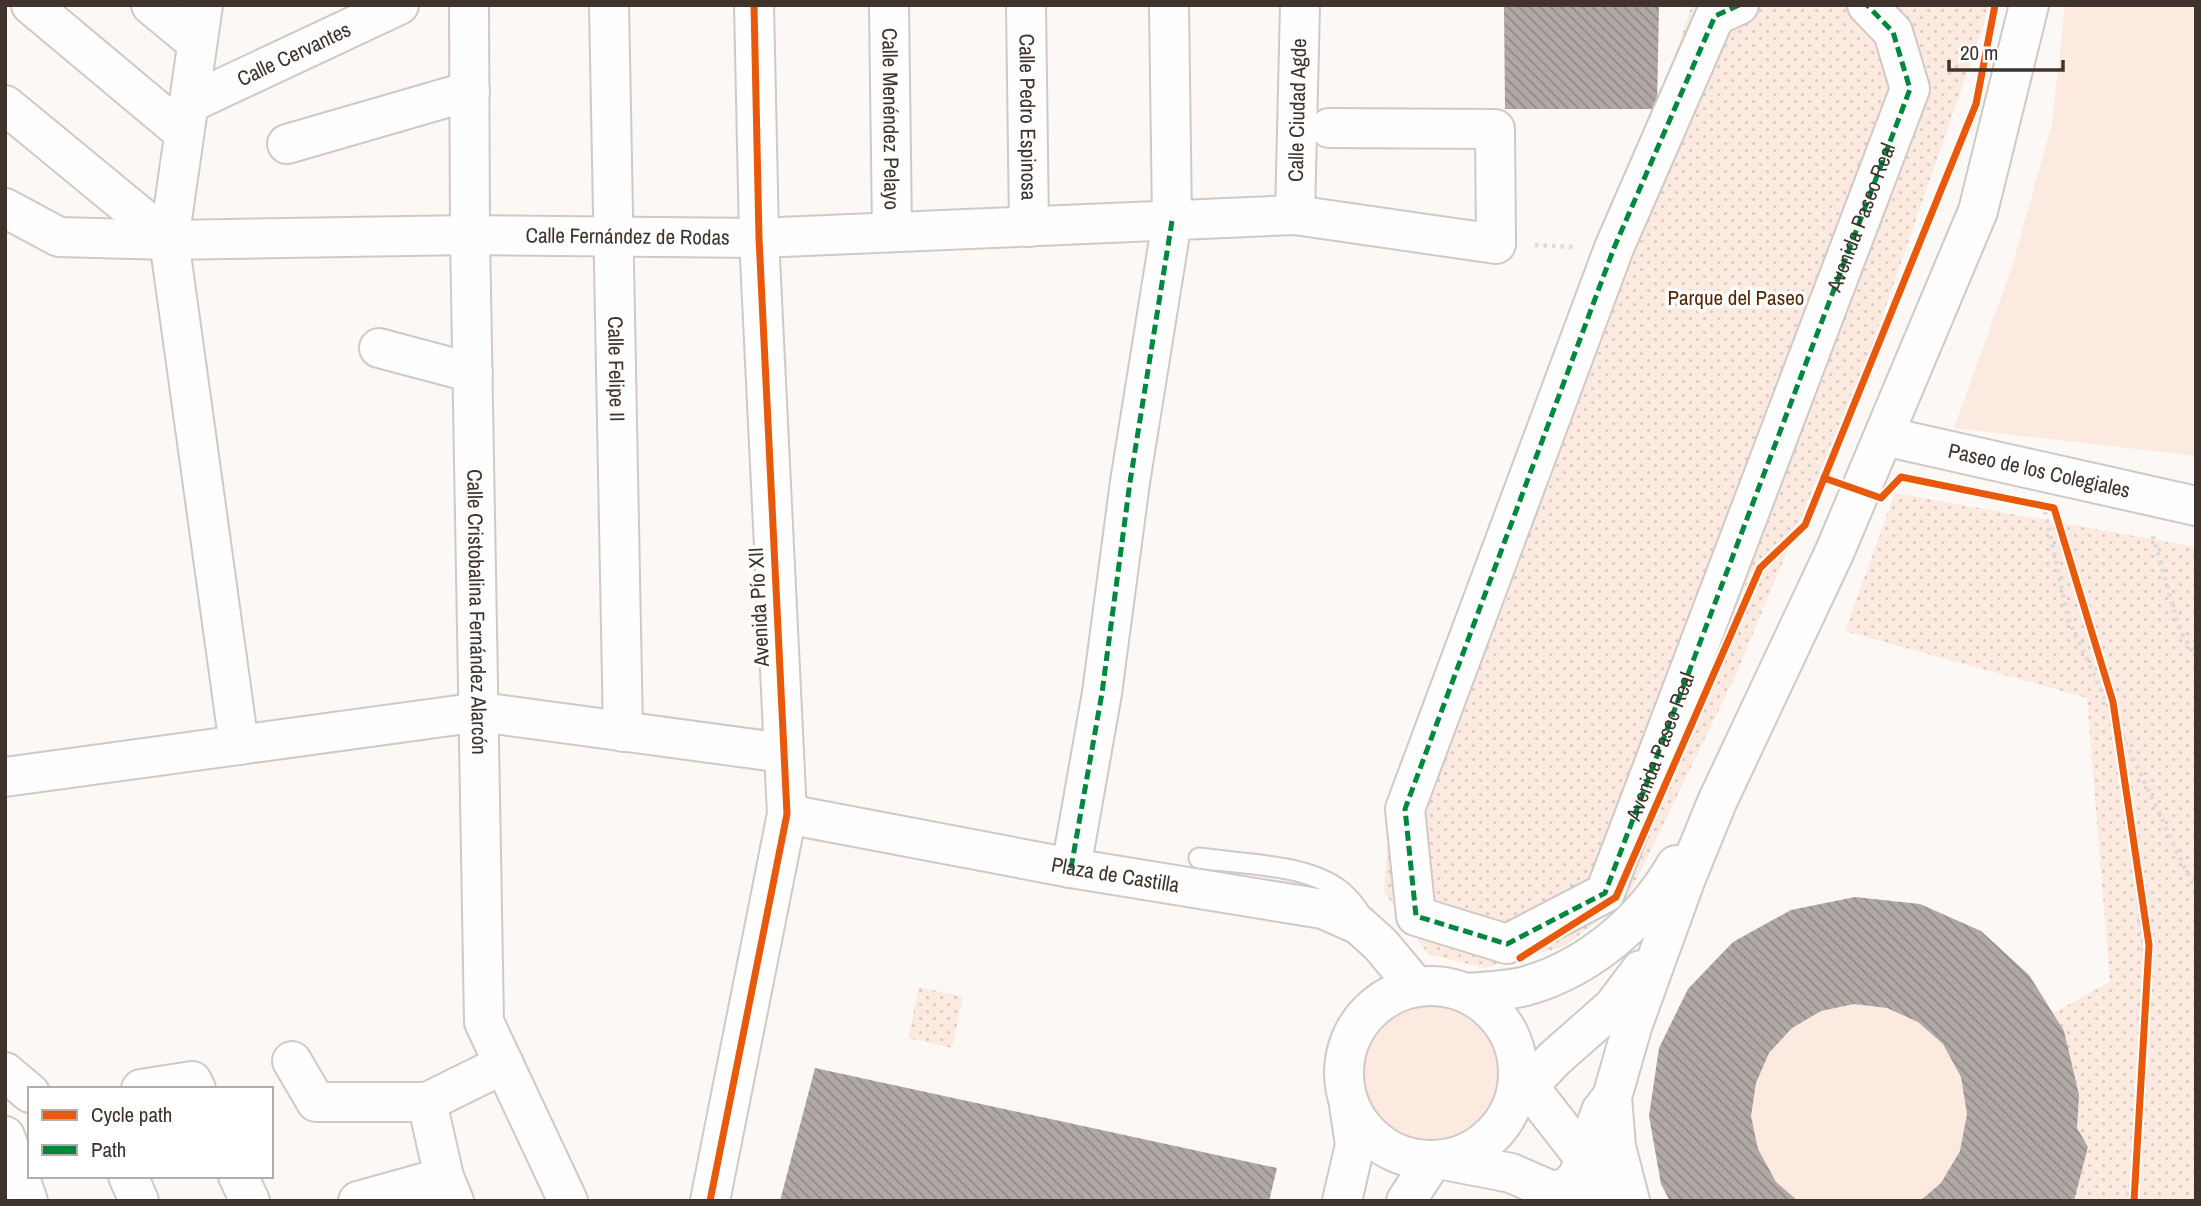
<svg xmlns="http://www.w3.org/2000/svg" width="2201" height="1206" font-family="'Archivo Narrow',sans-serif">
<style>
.grass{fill:#fceae0}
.park{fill:url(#park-dots)}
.building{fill:url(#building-back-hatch)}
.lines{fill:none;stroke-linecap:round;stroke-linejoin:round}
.lane-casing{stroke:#d0c9c5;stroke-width:23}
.street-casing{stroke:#d0c9c5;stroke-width:42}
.secondary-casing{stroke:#d0c9c5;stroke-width:42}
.path{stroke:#dddcdb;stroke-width:4.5;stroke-dasharray:3.5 5;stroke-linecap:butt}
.lane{stroke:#fefefe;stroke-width:19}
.street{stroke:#fefefe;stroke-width:38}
.secondary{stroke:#fefefe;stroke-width:38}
.quiet{stroke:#00873e;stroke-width:5;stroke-dasharray:10 5;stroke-linecap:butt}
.cycleway-casing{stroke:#fff;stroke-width:11}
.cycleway{stroke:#e8590c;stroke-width:7}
.labels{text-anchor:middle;stroke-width:7;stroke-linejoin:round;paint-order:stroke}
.street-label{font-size:21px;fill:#3f332c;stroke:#fff}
.park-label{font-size:21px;fill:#552605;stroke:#fff}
</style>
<defs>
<pattern id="park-dots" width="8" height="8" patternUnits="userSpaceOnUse" patternTransform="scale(1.75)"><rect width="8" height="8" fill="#fceae0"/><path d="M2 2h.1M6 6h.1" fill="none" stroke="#d9c9c0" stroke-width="1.8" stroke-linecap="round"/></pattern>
<pattern id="building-back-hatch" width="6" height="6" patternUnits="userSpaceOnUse" patternTransform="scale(1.75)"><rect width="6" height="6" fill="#b0a9a5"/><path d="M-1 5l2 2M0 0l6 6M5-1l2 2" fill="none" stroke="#918a87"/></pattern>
</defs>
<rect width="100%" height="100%" fill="#fbf8f5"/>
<g class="grass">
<polygon points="2065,5 2196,5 2196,456 1954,428 2011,270 2052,124"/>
<polygon points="1855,897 1981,931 2029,975 2064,1031 2079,1095 2077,1128 2088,1147 2074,1201 1670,1201 1661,1184 1649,1116 1659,1048 1688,989 1733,942 1791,910"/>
<circle cx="1431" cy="1073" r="72"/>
</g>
<g class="park">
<polygon points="1692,5 1989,5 1982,30 1872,346 1737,672 1627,899 1563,947 1484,968 1428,954 1384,892 1392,785 1668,76"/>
<polygon points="1895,493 2196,547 2196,1201 2074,1201 2088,1147 2077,1128 2079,1095 2064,1031 2053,1013 2110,982 2087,698 1845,631"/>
<polygon points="919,987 963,997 952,1048 908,1038"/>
</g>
<g class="building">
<polygon points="1504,5 1659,5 1657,109 1505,109"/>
<polygon points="1855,897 1920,904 1981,931 2029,975 2064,1031 2079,1095 2077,1128 2088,1147 2074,1201 1920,1201 1941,1183 1960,1151 1967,1114 1961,1077 1943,1044 1918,1022 1887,1008 1854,1004 1821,1011 1792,1028 1769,1053 1756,1083 1751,1116 1758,1149 1776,1182 1798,1201 1670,1201 1661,1184 1649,1116 1659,1048 1688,989 1733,942 1791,910"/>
<polygon points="815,1068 1277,1168 1269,1201 780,1201"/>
</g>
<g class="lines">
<g class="lane-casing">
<path id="lane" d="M1199,858c41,6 104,6 138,30 12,8 21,21 28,33"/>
</g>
<g class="street-casing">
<g id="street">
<polyline points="31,5 184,133"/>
<polyline points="151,5 197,43"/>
<polyline points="203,5 169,240 239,745"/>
<path id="s1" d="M469,5l1,230 14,787 84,179"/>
<path id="s2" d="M609,5l14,727"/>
<path id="s3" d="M889,5l3,227"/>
<path id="s4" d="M1026,5l3,222"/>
<polyline points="1739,5 1715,16 1614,248 1405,809 1416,916 1507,944 1605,893 1910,89 1893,32 1867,5"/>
<path id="s5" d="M188,104l211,-99"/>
<polyline points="5,105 169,240"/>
<polyline points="287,144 470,91"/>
<path id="s6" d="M5,208l54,29 110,3 301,-5 289,3 536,-23 201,29 -1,-115 -166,-1"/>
<path id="s7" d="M1295,215l5,-210"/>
<polyline points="379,348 473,373"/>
<path id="s8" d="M1884,436l312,70"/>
<polyline points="5,777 480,712 784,753"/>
<polyline points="1071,868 1102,693 1130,482 1172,221 1169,5"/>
<polyline points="292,1061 316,1102 427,1102 504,1064"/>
<polyline points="5,1072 30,1093"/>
<polyline points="141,1089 192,1081 196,1089"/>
<polyline points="427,1102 444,1177"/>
<polyline points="5,1136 28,1201"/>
<polyline points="128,1176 139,1201"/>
<polyline points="238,1176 250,1201"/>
<polyline points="358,1201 444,1177 454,1201"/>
</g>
</g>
<g class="secondary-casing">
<g id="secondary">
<path id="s9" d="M787,814l284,54 252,41 36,16 22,20 35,42"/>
<circle cx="1431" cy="1073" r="87"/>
<path d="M1467,993c20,-2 40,-2 59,-7 63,-18 118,-65 150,-121"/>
<polyline points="1518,1073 1618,1201"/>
<polyline points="1612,1097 1616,1147 1630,1201"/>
<polyline points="1514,1101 1555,1058 1613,1007 1641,970"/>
<polyline points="1444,1160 1511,1173 1575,1201"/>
<polyline points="1555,1191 1569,1186 1578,1176 1601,1111 1612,1097 1633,1024 1686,878 1717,802 1835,551 1978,211 2029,5"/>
<polyline points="710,1201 787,814 759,238 754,5"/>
<polyline points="1342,1201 1355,1145 1349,1105"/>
<polyline points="1406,1201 1432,1161"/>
</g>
</g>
<g class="path">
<polyline points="1535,245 1575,247"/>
<polyline points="2045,511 2068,619 2196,892"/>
<polyline points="2153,536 2180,631 2196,657"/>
<polyline points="2119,728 2149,1000 2135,1167 2126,1201"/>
</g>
<use href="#lane" class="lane"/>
<use href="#street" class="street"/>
<use href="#secondary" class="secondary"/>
<g class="quiet">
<path id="s10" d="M1739,5l-24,11 -101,232 -209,561 11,107 91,28 98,-51 305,-804 -17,-57 -26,-27"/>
<polyline points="1071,868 1102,693 1130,482 1172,221"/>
</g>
<g class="cycleway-casing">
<g id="cycleway">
<polyline points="1824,478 1881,498 1901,477 2054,508 2113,702 2149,945 2134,1201"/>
<polyline points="1520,958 1616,897 1760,568 1805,525 1976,104 1995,5"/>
<polyline points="710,1201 787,814 759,238 754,5"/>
</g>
</g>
<use href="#cycleway" class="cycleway"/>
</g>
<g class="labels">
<g class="street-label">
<text dy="7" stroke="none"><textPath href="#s5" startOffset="117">Calle Cervantes</textPath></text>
<text dy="7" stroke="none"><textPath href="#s7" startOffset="105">Calle Ciudad Agde</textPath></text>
<text dy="7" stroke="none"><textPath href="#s4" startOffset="112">Calle Pedro Espinosa</textPath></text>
<text dy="7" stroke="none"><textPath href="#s3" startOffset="114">Calle Menéndez Pelayo</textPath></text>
<text dy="7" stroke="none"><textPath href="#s10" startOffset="1914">Avenida Paseo Real</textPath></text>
<text dy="7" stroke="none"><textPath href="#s6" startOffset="630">Calle Fernández de Rodas</textPath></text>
<text dy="7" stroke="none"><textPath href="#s2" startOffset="364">Calle Felipe II</textPath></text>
<text dy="7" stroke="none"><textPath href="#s8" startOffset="159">Paseo de los Colegiales</textPath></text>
<text transform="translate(759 607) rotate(-93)" y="7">Avenida Pío XII</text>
<text dy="7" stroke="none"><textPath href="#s1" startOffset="607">Calle Cristobalina Fernández Alarcón</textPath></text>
<text dy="7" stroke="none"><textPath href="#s10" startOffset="1348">Avenida Paseo Real</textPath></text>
<text dy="7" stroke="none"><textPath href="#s9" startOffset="334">Plaza de Castilla</textPath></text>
</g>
<g class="park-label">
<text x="1736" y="305">Parque del Paseo</text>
</g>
</g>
<rect width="2201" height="1206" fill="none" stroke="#3f332c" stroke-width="14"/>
<rect x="28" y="1087" width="245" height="91" fill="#ffffff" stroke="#b2adab" stroke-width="2"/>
<rect x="42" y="1110" width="35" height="10" fill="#e8590c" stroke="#b2adab" stroke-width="2"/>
<text x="91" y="1122" font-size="21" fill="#3f332c">Cycle path</text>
<rect x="42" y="1145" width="35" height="10" fill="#00873e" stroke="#b2adab" stroke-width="2"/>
<text x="91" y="1157" font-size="21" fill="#3f332c">Path</text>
<path d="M1949 60v10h114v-10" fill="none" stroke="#3f332c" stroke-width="3.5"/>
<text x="1960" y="60" font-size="21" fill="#3f332c" stroke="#ffffff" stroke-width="5" paint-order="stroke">20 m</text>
</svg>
